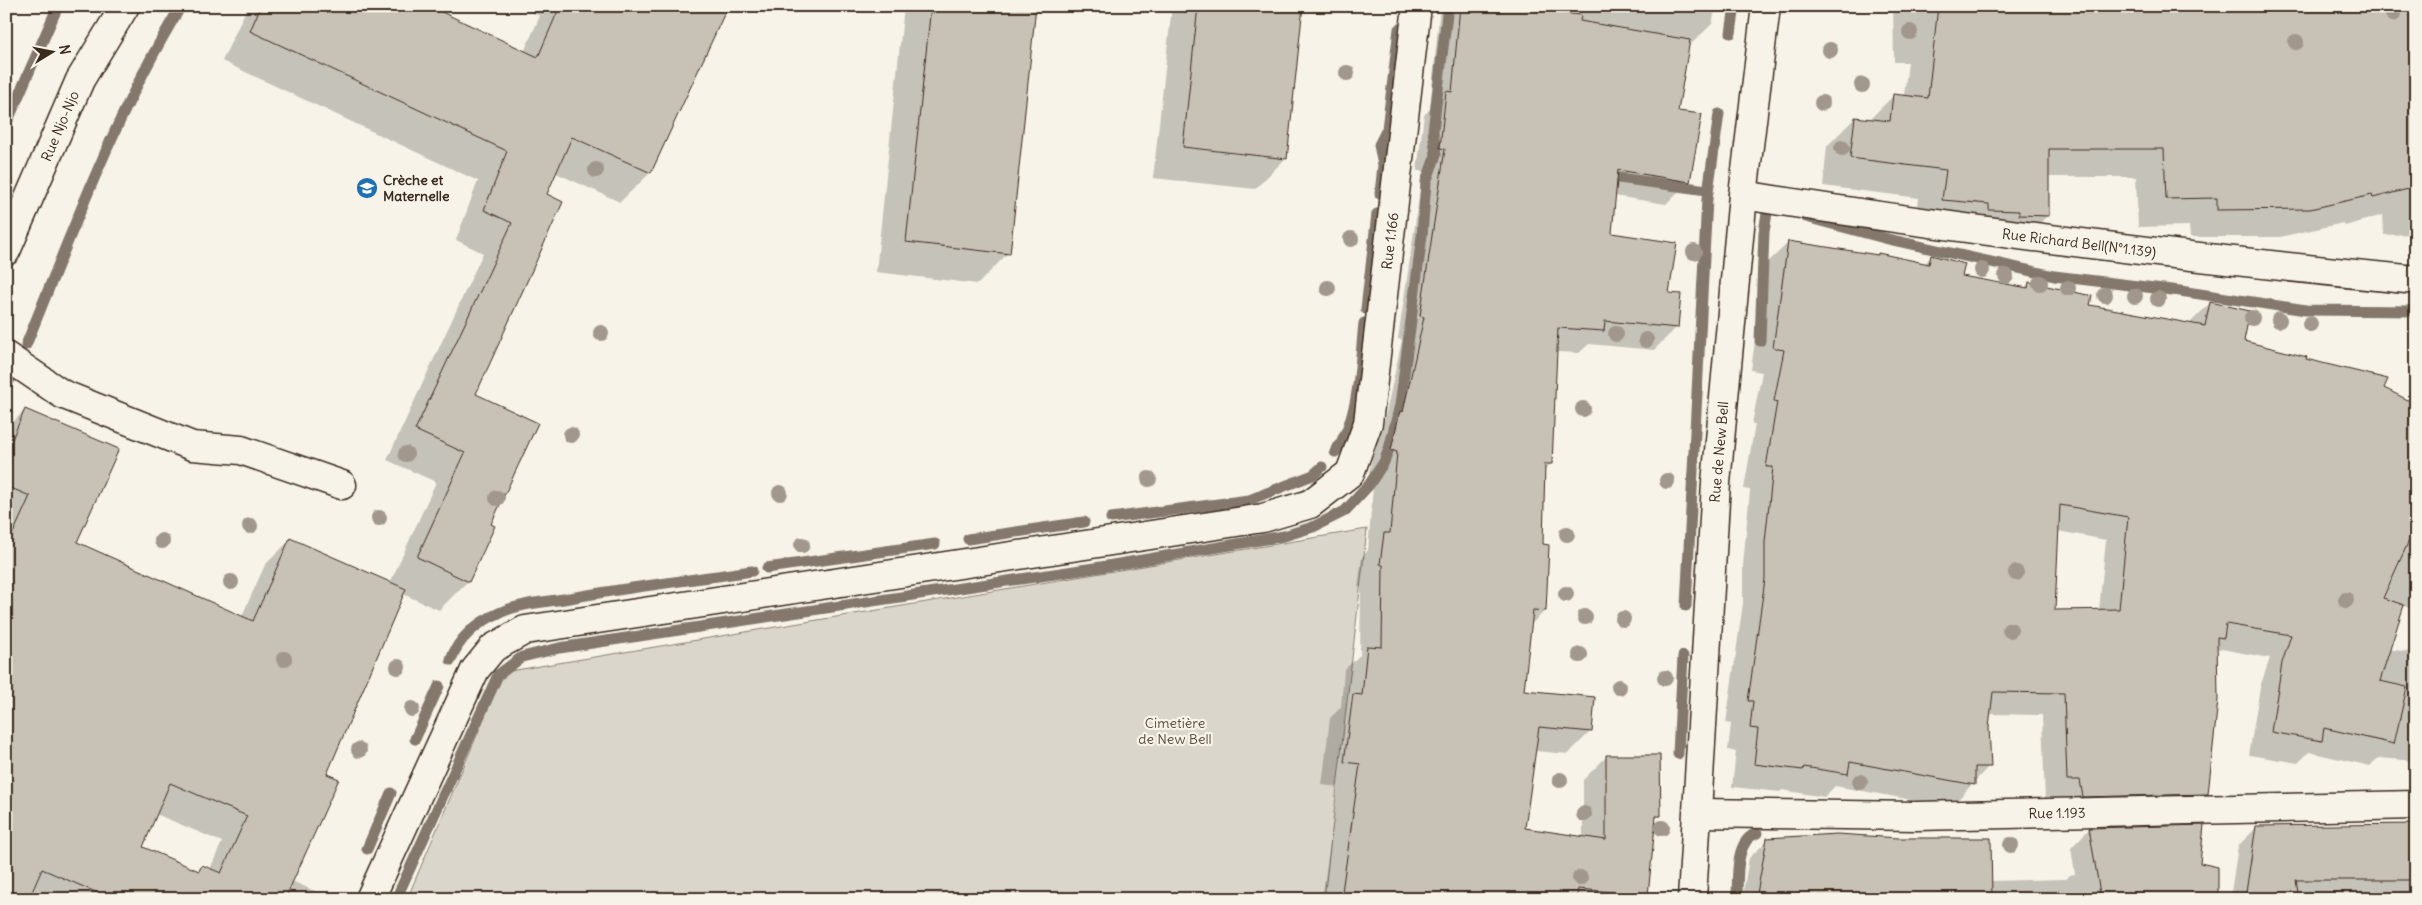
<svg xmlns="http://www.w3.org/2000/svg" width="2422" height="905" font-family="Delius,sans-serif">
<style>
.green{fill:#dbd6cb;stroke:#8b8074}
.shadow{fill:#0003;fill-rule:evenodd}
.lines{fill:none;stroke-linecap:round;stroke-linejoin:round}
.stream{stroke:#84786c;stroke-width:11}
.building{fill:#c8c1b6;stroke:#3b2a1e;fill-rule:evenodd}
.minor-casing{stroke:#3b2a1e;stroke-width:31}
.major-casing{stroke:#3b2a1e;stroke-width:31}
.minor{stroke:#f7f3e8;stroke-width:28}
.major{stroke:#f7f3e8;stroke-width:28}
.tree{fill:#a1978c}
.labels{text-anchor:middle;stroke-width:4.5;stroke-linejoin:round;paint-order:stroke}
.street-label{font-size:14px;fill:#3b2a1e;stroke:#f7f3e8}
.poi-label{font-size:14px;font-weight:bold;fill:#3b2a1e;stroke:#f7f3e8;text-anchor:start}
.park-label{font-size:14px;fill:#5b4c41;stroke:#f7f3e8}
</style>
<rect width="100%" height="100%" fill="#f7f3e8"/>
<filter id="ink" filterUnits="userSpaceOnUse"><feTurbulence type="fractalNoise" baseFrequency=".02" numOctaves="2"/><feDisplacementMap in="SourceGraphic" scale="10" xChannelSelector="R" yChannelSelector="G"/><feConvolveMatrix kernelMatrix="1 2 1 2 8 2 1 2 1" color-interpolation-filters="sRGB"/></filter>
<g filter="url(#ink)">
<polygon class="green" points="1367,529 1324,899 407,899 504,672"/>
<g class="shadow">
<path d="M248,6h178l98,46 16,-36 -24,-10h210l-76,167 -30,29 -64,-29 -11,22 -71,200 15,129 -21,57 -29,29 -36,-16 -77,181 -34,106 34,15 -2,3h-318v-470l19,-19 50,133 166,75 24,-53 25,-25 100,43 46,-101 -49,-22 96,-207 -27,-13 22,-59 -256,-120zM156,814l66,28 -12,27 -8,-3 -6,6 -55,-24z"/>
<polygon points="904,6 1035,6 1008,253 978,284 876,272"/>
<polygon points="1172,6 1302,6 1286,158 1255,189 1153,178"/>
<polygon points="1440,6 1716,6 1712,24 1688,47 1676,112 1689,181 1666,204 1614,196 1611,234 1668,294 1677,327 1654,350 1589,344 1579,353 1556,352 1551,463 1544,470 1542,546 1545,611 1530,625 1522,691 1591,731 1568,754 1535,751 1524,830 1583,838 1583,780 1606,757 1659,816 1654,820 1647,899 1322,899 1338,787 1322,785 1330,718 1341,707 1344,670 1360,655 1361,587 1358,587 1362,557 1368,550 1374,474 1369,473 1377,435 1382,431 1402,340 1398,339 1423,171 1417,171 1424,115 1430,109"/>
<polygon points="1893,6 2416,6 2416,234 2384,235 2383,215 2345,226 2343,223 2280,237 2190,237 2189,226 2138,227 2136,177 2048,177 2047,216 2019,244 1915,228 1919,198 1823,186 1827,146 1855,118 1869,120 1894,95 1904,96 1908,62 1894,62"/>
<path d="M1788,243l89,13 2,-2 45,10 7,-7 29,20 64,12 5,-6 59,23 101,18 21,-21 33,39 62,18 77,28 34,17v206l-14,-6 -14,44 28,4v108l-38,-3 -8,8 -61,-14 -11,11 -49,-8 11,-68 10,-29 -54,-10 -10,145 -22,23 -139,-14 -3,-87 -53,-1v52l-38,41 -116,-21 -11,11 -42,-7 -2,2 -48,-5 4,-35 -8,-2 3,-26 -5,-1 17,-120v-38l7,-75 -6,-1 11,-65h-3l10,-52 -11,-2 14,-105zM2058,531l48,9 -7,70 -45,1z"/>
<polygon points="2416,826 2416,899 2230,899 2238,846 2257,827"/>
<polygon points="2089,829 2199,864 2217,899 1742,899 1749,858 1768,840 1990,881 2065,879 2070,875 2075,874 2071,848"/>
</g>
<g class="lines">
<g class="stream">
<polyline points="1731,33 1735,6"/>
<polyline points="29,72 58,6"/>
<polyline points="6,125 29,72"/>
<polyline points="1604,176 1707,190"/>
<polyline points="1380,194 1383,165 1379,145 1387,129 1399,29"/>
<polyline points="1806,217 1888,239 2054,276 2180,291 2306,310 2416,311"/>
<polyline points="1366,309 1377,214"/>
<polyline points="1760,341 1764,232 1769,200"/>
<path d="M26,345c47,-115 90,-233 155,-339"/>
<polyline points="6,387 10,379"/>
<path d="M1335,452c26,-37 24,-85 29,-129"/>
<polyline points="1111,518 1249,500 1313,475 1322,467"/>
<polyline points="968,539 1084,522"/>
<polyline points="767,568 935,544"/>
<polyline points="1686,606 1707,199 1719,114"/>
<path d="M451,660c7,-22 27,-38 48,-47 21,-10 48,-11 71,-15 60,-11 121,-18 182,-27"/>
<polyline points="415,739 439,686"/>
<polyline points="1678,754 1683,656"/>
<polyline points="367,849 391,793"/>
<polyline points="396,899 498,675 522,657 559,648 1101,567 1284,536 1313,527 1345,511 1369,485 1384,462 1389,449 1400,405 1422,236 1426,182 1436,155 1433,131 1448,6"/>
<path d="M1737,899c1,-20 -3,-58 20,-66"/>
</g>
</g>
<g class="building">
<polygon points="261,6 429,6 538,57 560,6 728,6 651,173 572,137 547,194 563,202 476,394 538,423 491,524 495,526 469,582 417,557 465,453 415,430 512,223 484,210 507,151 250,31"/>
<polygon points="931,6 1036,6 1010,254 906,242"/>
<polygon points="1198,6 1303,6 1287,159 1183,147"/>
<polygon points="1460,6 1501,6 1581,15 1580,21 1690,40 1678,111 1702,114 1690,182 1618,170 1612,233 1677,243 1669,293 1681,294 1678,328 1605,321 1604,331 1558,328 1552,464 1545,464 1543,544 1549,545 1546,611 1533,610 1524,690 1595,697 1592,732 1539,727 1525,828 1606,840 1606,755 1660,755 1661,816 1656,816 1648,895 1578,889 1577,899 1341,899 1360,764 1344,762 1353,694 1362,695 1367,646 1382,647 1383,565 1380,564 1384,533 1390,533 1397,452 1391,450 1400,411 1403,412 1424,317 1420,316 1445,149 1440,148 1446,91 1452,92"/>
<polygon points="1938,6 2416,6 2416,187 2373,198 2372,195 2310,209 2217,210 2217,198 2166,199 2164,149 2049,149 2049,216 2019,215 2019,211 1989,210 1989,204 1942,200 1946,170 1850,158 1855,117 1890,121 1893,94 1928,98"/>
<path d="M1788,241l90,14v-2l51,11 2,-9 34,9 -3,12 66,12 1,-6 63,14 -2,9 115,21 5,-24 40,9 -6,30 63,16 -1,2 82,20 -4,9 32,16v121l-33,73 21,7 -24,76 27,6 -13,57 -70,-16 -2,13 -51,-9 11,-69 9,-28 -65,-11 -2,14 -7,-1 1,63 -10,94 -125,3 -3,-17h-13l-3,-87 -71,-1 -4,35 2,40h-16v18l-125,-23 -2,12 -44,-7 -1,3 -49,-6 4,-35 -8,-1 3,-27h-5l17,-122v-37l8,-75h-7l11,-65 -3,-1 10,-51 -11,-2zM2060,505l68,12 -9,92 -64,1z"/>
<path d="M25,409l94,40 -42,93 176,79 37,-83 116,51 -79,185 12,5 -54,120h-173l-70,-30 -13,30h-23v-350l24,-53 -24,-10v-33zM170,783l77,33 -26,57 -19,-8 -3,6 -56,-24z"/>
<polygon points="2415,824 2415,880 2296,880 2299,899 2245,899 2256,826"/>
<polygon points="2204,825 2200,863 2218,867 2218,899 2101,899 2089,828"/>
<polygon points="1837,834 1899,838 1991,838 1992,899 1756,899 1767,838"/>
</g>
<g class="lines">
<g class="minor-casing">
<g id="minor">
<path d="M1743,195c223,36 448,63 673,85"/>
<polyline points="6,356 62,394 192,446 241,450 342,485"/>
<polyline points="1698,813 1917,816 2416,805"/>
<polyline points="370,899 475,670 493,648 525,630 1263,518 1310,504 1350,473 1368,423 1417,6"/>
</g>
</g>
<g class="major-casing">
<g id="major">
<polyline points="6,251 80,80 125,6"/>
<polyline points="1692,899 1716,483 1743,195 1766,6"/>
</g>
</g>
<use href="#minor" class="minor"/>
<use href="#major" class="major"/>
</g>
<g class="tree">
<circle cx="2393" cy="14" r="8"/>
<circle cx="1910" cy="32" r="8"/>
<circle cx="2296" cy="42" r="8"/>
<circle cx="1830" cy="50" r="8"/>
<circle cx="1347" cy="73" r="8"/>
<circle cx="1862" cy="85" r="8"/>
<circle cx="1822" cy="103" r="8"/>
<circle cx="1842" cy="148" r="8"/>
<circle cx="596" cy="170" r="8"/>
<circle cx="1351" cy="239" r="8"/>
<circle cx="1694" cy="252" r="8"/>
<circle cx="1982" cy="270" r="8"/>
<circle cx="2006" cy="276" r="8"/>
<circle cx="2040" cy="283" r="8"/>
<circle cx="1328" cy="288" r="8"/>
<circle cx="2068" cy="288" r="8"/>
<circle cx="2105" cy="295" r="8"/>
<circle cx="2135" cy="296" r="8"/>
<circle cx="2158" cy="299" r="8"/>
<circle cx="2252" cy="318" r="8"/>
<circle cx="2279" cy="320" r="8"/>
<circle cx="2310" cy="324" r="8"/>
<circle cx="601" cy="333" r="8"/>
<circle cx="1616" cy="334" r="8"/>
<circle cx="1646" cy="340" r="8"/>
<circle cx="1583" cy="409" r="8"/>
<circle cx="571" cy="435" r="8"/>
<circle cx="406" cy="454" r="8"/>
<circle cx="1149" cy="479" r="8"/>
<circle cx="1667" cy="481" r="8"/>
<circle cx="780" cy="493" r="8"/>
<circle cx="497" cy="498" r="8"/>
<circle cx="379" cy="518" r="8"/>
<circle cx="250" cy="526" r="8"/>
<circle cx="1567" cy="534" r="8"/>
<circle cx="162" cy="541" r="8"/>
<circle cx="802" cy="545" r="8"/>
<circle cx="2016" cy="573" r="8"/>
<circle cx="231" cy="582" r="8"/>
<circle cx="1566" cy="594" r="8"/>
<circle cx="2346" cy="600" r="8"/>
<circle cx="1585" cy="617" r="8"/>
<circle cx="1623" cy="619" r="8"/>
<circle cx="2010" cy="630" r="8"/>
<circle cx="1580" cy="655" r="8"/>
<circle cx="284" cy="659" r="8"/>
<circle cx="398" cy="667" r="8"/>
<circle cx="1665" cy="678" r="8"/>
<circle cx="1619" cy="687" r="8"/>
<circle cx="412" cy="709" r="8"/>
<circle cx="359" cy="750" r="8"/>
<circle cx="1560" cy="780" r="8"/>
<circle cx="1860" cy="782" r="8"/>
<circle cx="1584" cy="814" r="8"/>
<circle cx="1662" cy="828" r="8"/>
<circle cx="2011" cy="845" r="8"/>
<circle cx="1580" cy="878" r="8"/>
</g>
</g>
<defs>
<g id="school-disc" transform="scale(1.125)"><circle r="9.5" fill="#1f6fb2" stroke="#f7f3e8"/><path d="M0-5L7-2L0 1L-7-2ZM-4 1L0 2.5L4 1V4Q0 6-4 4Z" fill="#fff"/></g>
</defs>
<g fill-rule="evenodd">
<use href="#school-disc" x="367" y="188"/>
</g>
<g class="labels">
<g class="street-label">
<text transform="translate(60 126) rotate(-67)" y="5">Rue Njo-Njo</text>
<text transform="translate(1390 241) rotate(-83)" y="5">Rue 1.166</text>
<text transform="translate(2079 243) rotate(7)" y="5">Rue Richard Bell(N°1.139)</text>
<text transform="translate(1719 452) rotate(-85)" y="5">Rue de New Bell</text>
<text transform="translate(2057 813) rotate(-1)" y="5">Rue 1.193</text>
</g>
<g class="poi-label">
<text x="383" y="185">Crèche et<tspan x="383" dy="16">Maternelle</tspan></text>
</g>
<g class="park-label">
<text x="1175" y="728">Cimetière<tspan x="1175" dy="16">de New Bell</tspan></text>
</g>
</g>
<rect width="2422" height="905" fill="none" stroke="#f7f3e8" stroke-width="25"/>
<rect x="12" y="12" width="2397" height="880" fill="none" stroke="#3b2a1e" stroke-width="2" filter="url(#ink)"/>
<g transform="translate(52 52) rotate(80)" stroke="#f7f3e8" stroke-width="4" paint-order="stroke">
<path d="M0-4L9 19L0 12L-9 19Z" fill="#3b2a1e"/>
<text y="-8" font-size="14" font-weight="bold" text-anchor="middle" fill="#3b2a1e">N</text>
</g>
</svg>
